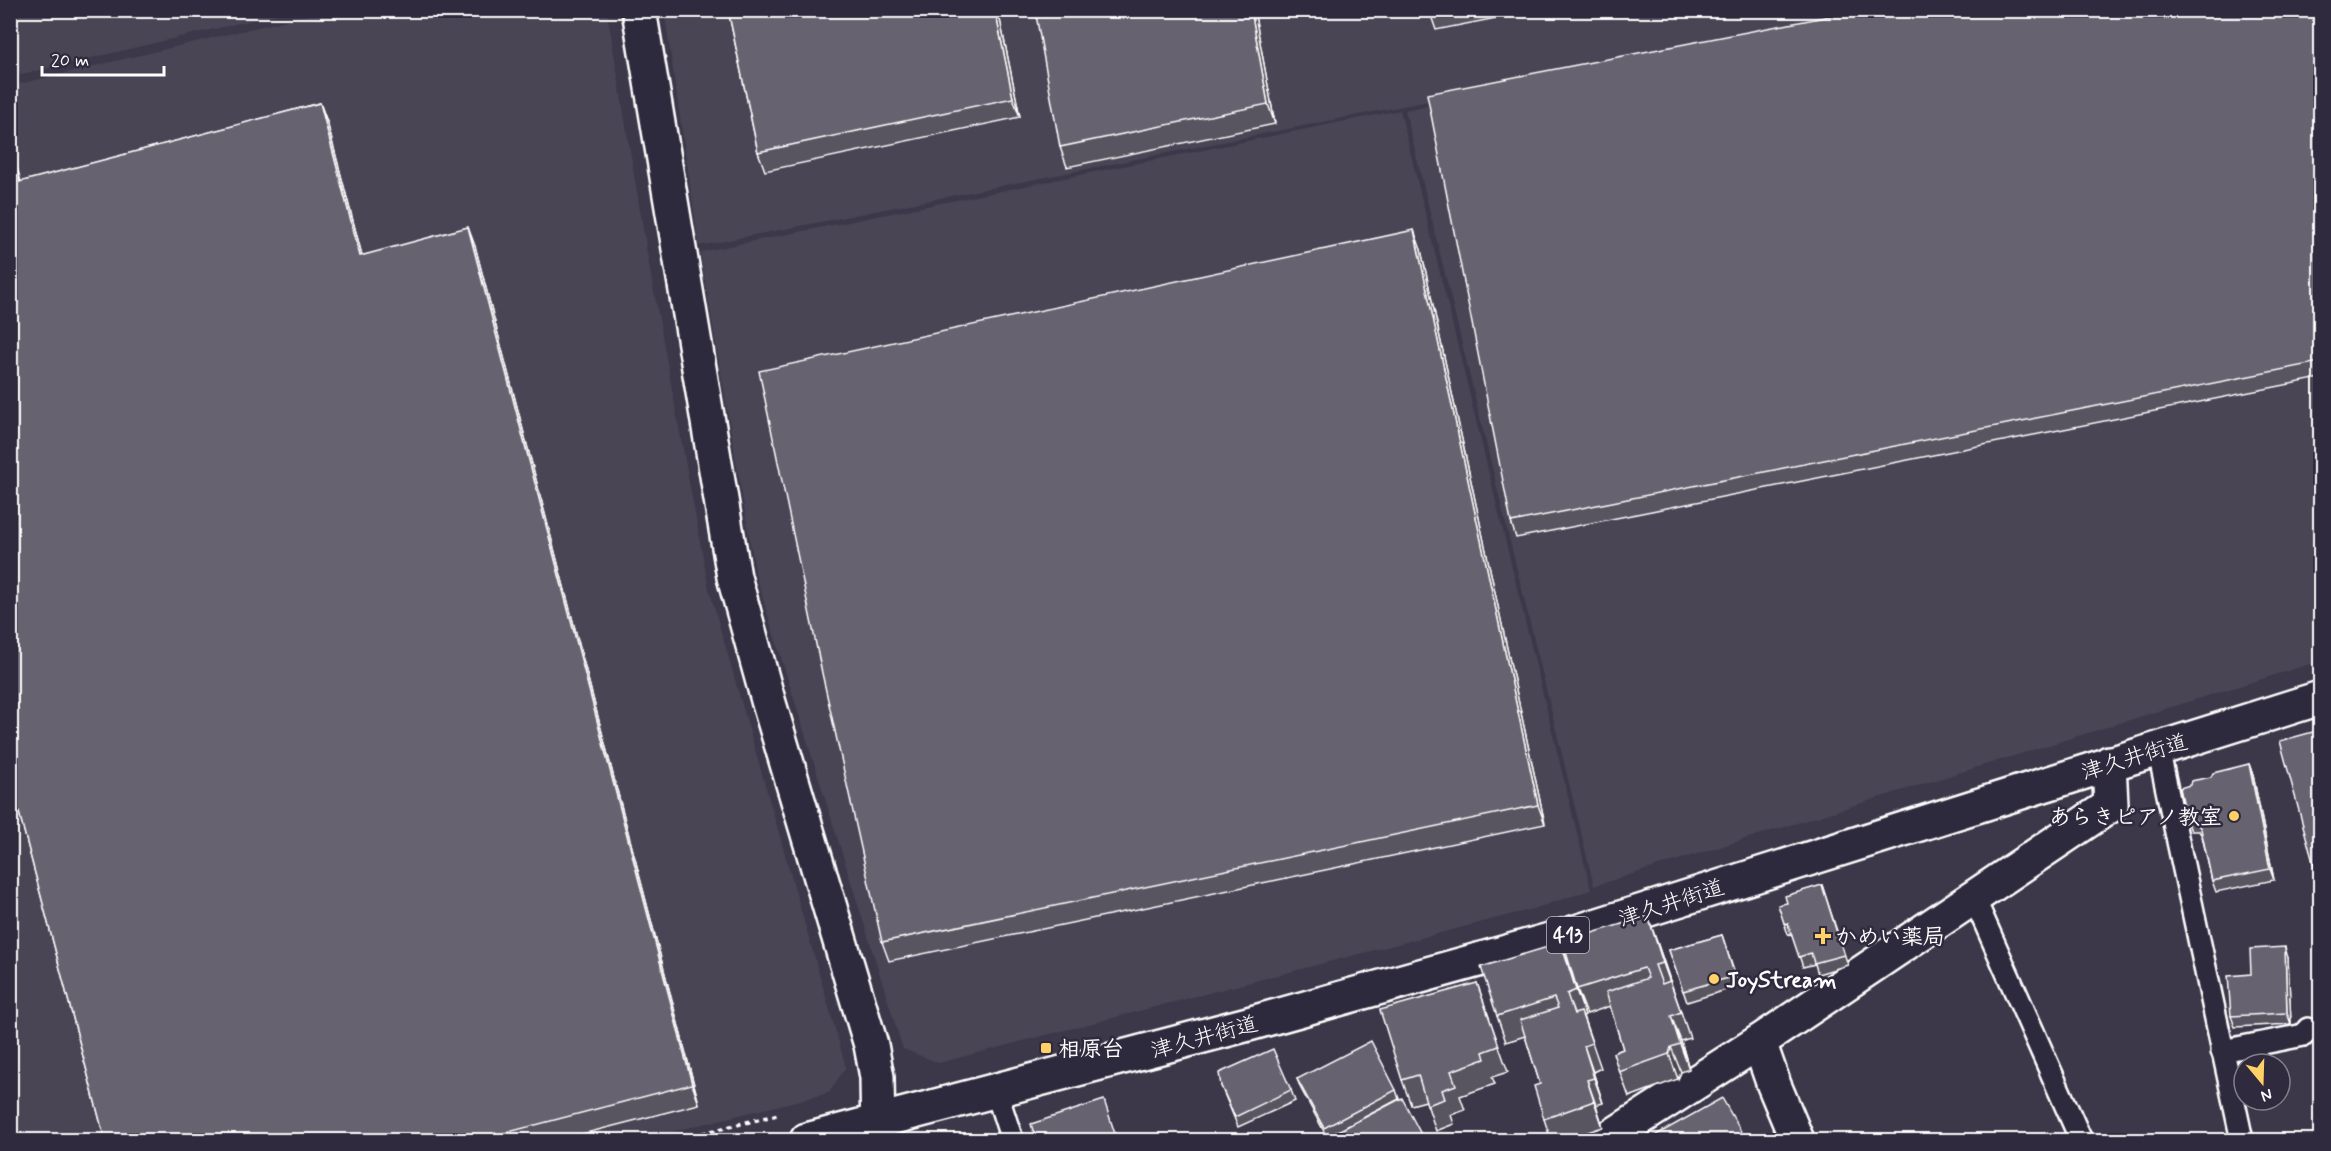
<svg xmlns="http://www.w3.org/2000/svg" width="2331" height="1151" font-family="Mynerve,'Klee One',sans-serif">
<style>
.built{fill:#494455}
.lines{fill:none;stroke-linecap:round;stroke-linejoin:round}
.service-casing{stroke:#fff;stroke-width:26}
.minor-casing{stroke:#fff;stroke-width:38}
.tertiary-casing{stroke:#fff;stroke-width:38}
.trunk-casing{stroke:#fff;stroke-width:38}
.path{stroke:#fff;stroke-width:4;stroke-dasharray:4.5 4.5;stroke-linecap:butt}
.service{stroke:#2f2a3d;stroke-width:21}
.minor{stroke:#2f2a3d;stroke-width:33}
.tertiary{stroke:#2f2a3d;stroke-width:33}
.trunk{stroke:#2f2a3d;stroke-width:33}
.wall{fill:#585460;stroke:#fff;stroke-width:1.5}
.shaded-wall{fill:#47454e;stroke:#fff;stroke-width:1.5}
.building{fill:#666270;stroke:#fff;stroke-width:1.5}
.poi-dot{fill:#ffd166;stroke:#2f2a3d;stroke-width:2}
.labels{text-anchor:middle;stroke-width:5;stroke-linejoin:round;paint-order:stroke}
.shield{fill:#2f2a3d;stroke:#c1bfc5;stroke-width:1.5}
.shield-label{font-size:21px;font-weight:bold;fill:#fff}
.street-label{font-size:22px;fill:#fff;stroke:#2f2a3d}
.poi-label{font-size:22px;font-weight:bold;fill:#fff;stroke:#2f2a3d;text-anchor:start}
</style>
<rect width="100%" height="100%" fill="#3c3749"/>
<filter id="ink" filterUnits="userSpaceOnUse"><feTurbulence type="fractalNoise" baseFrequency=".0167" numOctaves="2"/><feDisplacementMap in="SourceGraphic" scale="12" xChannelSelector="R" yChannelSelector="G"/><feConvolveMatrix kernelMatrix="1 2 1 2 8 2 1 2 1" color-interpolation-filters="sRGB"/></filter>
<g filter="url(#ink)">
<g class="built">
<polygon points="11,10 291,10 291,11 11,77"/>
<polygon points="664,10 1882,11 699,246"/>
<polygon points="325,11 607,11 650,270 709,589 846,1067 829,1093 639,1140 11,1140 10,86"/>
<polygon points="1914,11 2320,11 2320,661 1594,886 1405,110"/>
<polygon points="1400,110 1591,890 1533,909 939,1063 903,1049 756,577 700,252"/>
</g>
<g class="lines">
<g class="service-casing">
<g id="service">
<polyline points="2158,748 2242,1140"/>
<polyline points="1974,898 2081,1140"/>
<polyline points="2222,1051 2304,1035 2308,1029"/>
<polyline points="996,1091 1012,1140"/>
</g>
</g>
<g class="minor-casing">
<g id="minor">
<polyline points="1759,1042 1774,1085 1797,1140"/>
<polyline points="1606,1140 1759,1042 2111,805 2109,763"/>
</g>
</g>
<g class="tertiary-casing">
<polyline id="tertiary" points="639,10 734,577 768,700 871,1045 877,1077 878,1140"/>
</g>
<g class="trunk-casing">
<polyline id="trunk" points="807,1140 1252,1023 1557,938 2320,698"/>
</g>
<polyline class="path" points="676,1140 780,1114"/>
<use href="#service" class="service"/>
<use href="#minor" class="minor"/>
<use href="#tertiary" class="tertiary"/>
<use href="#trunk" class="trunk"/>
</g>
<g class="wall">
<polygon points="728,10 998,10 1020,117 765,171 758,152"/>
<polygon points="1058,10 1254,10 1275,124 1067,167 1060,147"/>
<polygon points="1429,10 1537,10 1436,30"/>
<polygon points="2320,10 2320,378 1516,538 1511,522"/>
<polygon points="320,103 327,122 362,255 475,246 699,1104 559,1140 105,1140 10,778 10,143 21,182"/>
<polygon points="1421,250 1545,824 889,961 882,942"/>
<polygon points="2249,764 2253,775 2274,880 2216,892 2212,881 2202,836 2199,831 2191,831 2187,820 2211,777"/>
<polygon points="1822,885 1848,965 1818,974 1815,964 1803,967 1792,935 1788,934 1784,923 1787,903"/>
<polygon points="1722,935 1739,986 1687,1002 1669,950"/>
<polygon points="1657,942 1690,1038 1681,1041 1689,1069 1681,1072 1678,1079 1629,1097 1613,1053 1623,1049 1610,1006 1587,1014 1577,989"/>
<polygon points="2288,958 2291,1024 2235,1027 2231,1016"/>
<polygon points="1570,968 1585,1015 1583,1016 1601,1068 1593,1072 1603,1103 1596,1105 1603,1127 1564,1140 1551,1140 1544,1119 1540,1084 1525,1036 1506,1042 1497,1016"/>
<polygon points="1477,983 1508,1072 1492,1077 1495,1084 1460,1096 1465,1110 1451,1115 1454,1124 1436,1131 1426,1101 1411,1105 1402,1080"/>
<polygon points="1297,1079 1396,1090 1399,1099 1327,1137 1301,1089"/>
<polygon points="1221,1086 1291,1090 1295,1101 1238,1127"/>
</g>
<g class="shaded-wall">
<polygon points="995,10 998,10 1020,117 1013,98"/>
<polygon points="1251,10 1254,10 1275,124 1268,104"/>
<polygon points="320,103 327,122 367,275 360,256"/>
<polygon points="10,143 26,201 19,182 10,150"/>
<polygon points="468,227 475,246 699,1104 692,1084"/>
<polygon points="1414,230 1421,250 1545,824 1538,805"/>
<polygon points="2249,764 2253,775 2274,880 2270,869"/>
<polygon points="1648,916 1657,942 1672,988 1663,963"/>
<polygon points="1561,943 1570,968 1585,1015 1576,990"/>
<polygon points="2285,947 2288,958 2291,1024 2287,1013"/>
<polygon points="1671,1016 1681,1041 1689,1069 1680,1044"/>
<polygon points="1584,1046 1593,1072 1603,1103 1594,1078"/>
<polygon points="1671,1047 1681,1072 1678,1079 1669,1054"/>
<polygon points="1587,1080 1596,1105 1603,1127 1594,1101"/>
</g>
<g class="building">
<polygon points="728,10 995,10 1013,98 758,152"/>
<polygon points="1058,10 1251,10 1268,104 1060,147 1036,15"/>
<polygon points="1861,10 2320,10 2320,362 1511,522 1427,94"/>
<polygon points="320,103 360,256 468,227 692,1084 478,1140 105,1140 10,778 10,150 19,182"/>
<polygon points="1414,230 1538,805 882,942 822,673 759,371"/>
<polygon points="2320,730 2320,888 2280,741"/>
<polygon points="2249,764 2270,869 2212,881 2201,829 2195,820 2187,820 2180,788 2190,785 2191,781 2211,777 2213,773"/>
<polygon points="1822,885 1844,955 1814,963 1811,953 1799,957 1788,924 1784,923 1778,905 1787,903 1785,896"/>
<polygon points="1648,916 1663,963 1655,965 1662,984 1670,981 1681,1012 1671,1016 1680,1044 1671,1047 1669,1054 1619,1072 1613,1053 1623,1049 1606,992 1648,978 1644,968 1577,989 1563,942"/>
<polygon points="1722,935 1735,976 1683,991 1669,950"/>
<polygon points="1561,943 1576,990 1567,994 1574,1014 1581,1012 1592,1043 1584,1046 1594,1078 1587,1080 1594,1101 1544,1119 1534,1086 1540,1084 1520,1020 1558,1008 1554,998 1497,1016 1481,967"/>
<polygon points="2285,947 2287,1013 2231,1016 2228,976 2251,974 2250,949"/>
<polygon points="1477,983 1499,1046 1483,1052 1485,1059 1451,1071 1456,1085 1442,1090 1445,1099 1427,1105 1418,1075 1402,1080 1380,1010"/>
<polygon points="1371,1041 1396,1090 1324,1128 1297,1079"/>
<polygon points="1273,1049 1291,1090 1235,1117 1221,1086 1219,1073"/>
<polygon points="1402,1098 1424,1140 1326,1140 1325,1138"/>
<polygon points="1722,1098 1746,1140 1647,1140"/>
<polygon points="1104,1100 1117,1140 1036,1140 1031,1124"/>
</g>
</g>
<g class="poi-dot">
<circle cx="2234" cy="816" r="6"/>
<path d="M1820 927h6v6h6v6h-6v6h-6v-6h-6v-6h6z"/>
<circle cx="1714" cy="979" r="6"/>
<rect x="1040" y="1042" width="12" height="12" rx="3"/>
</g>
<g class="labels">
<rect class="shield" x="1547" y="917" width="42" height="36" rx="4.5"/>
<g class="shield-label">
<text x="1568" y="942">413</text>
</g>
<g class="street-label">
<text transform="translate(2134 756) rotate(-17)" y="8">津久井街道</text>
<text transform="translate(1671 902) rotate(-18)" y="8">津久井街道</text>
<text transform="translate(1204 1036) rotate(-15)" y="8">津久井街道</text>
</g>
<g class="poi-label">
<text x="2222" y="824" text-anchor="end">あらきピアノ教室</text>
<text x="1835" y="944">かめい薬局</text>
<text x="1726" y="987">JoyStream</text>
<text x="1058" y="1056">相原台</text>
</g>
</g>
<rect width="2331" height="1151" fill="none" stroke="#2f2a3d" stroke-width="36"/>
<rect x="18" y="18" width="2295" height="1115" fill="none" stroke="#fff" stroke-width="2" filter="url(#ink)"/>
<g transform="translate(2262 1082) rotate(161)"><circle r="28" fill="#2f2a3d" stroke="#827f8b" stroke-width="1.5"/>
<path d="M0-4.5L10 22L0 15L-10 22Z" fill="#ffd166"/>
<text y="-9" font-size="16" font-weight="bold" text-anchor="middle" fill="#ffffff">N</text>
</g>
<path d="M42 66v9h122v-9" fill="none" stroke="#ffffff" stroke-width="3"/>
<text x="51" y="66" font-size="18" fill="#ffffff" stroke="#2f2a3d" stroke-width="4.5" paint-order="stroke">20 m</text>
</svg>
